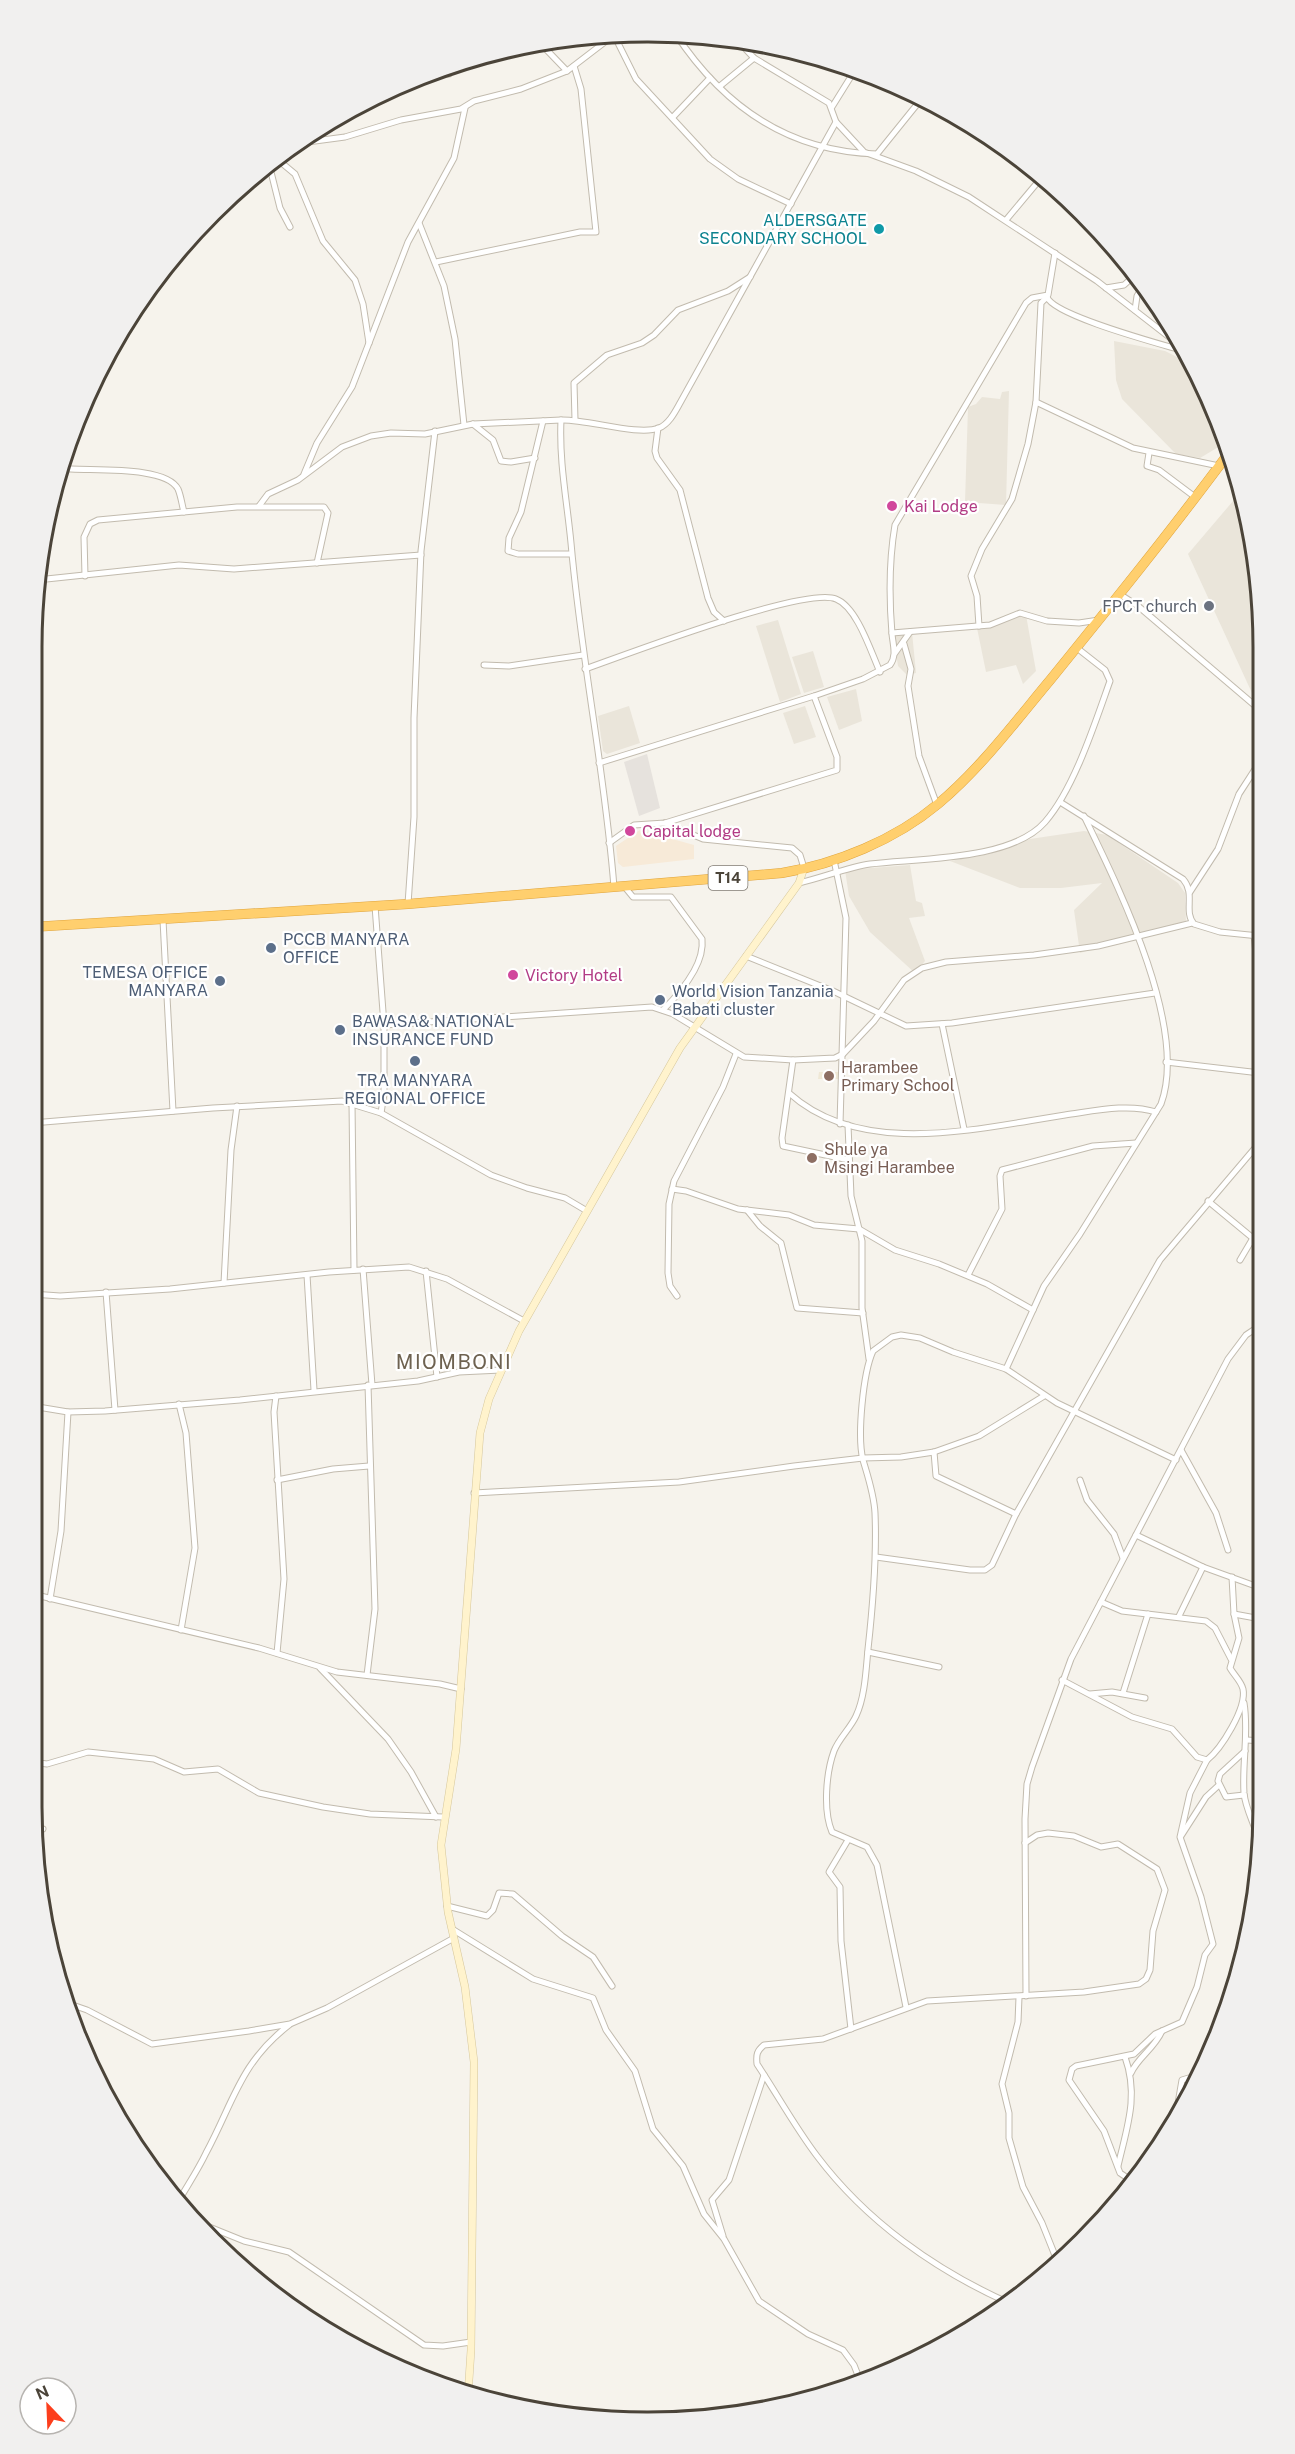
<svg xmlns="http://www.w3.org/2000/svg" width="1295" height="2454" font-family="'Public Sans',sans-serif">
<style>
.residential{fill:#eae5da}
.commercial{fill:#f7ead8}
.industrial{fill:#e6e2dd}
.education{fill:#efe8d6}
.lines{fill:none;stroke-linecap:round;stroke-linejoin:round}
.street-casing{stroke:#c2bbae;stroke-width:7}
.secondary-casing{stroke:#d6c79b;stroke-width:8}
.highway-casing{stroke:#e0a43c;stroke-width:10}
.street{stroke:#fff;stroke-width:5}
.secondary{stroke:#fff3cd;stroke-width:7}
.highway{stroke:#ffcf6e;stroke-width:9}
.culture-dot{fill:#0f9aa8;stroke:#fff;stroke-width:2}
.hotel-dot{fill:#d1479c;stroke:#fff;stroke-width:2}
.worship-dot{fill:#6b7280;stroke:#fff;stroke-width:2}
.service-dot{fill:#5c6f8a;stroke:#fff;stroke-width:2}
.education-dot{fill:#8d6e63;stroke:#fff;stroke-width:2}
.labels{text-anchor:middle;stroke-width:4.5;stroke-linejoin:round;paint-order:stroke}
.shield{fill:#fff;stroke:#817c74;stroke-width:1.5}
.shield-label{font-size:15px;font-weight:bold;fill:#4b4439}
.culture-label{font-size:16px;fill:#0d838f;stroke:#fff;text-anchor:end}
.hotel-label{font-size:16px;fill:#b23c85;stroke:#fff;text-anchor:start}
.worship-label{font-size:16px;fill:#5b616d;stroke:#fff;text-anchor:end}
.service-label{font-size:16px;fill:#4e5e75;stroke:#fff;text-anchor:start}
.education-label{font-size:16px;fill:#785e54;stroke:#fff;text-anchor:start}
.quarter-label{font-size:20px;letter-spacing:1.5px;fill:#6e6250;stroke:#fff}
.rim{fill:none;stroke:#4b4439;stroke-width:3}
</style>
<rect width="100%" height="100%" fill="#f6f3ec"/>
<g class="residential">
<polygon points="1114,341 1165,351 1191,364 1217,412 1225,443 1200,458 1176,454 1122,399 1116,380"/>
<polygon points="1009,391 1006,505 965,502 968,407 976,404 982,397 1000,399 1002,392"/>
<polygon points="1239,494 1258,567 1259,715 1252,693 1188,554"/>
<polygon points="1026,615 1036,671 1023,684 1016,665 986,672 977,628 991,627 1010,617"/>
<polygon points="778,620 801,694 780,702 756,626"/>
<polygon points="912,632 916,673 907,675 898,666 893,633"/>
<polygon points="813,651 824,687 804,693 792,657"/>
<polygon points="856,689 862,721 839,730 827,697"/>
<polygon points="629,706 640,743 607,754 603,751 598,716"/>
<polygon points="805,706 816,737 794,744 783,713"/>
<polygon points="1084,831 1107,835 1178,883 1185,893 1186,921 1080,953 1074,910 1102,883 1061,888 1020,888 950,861 989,854 1030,839"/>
<polygon points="910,865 916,901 922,903 925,916 909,918 925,961 915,973 870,932 849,896 845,870"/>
</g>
<polygon class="commercial" points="640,830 694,845 694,859 623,867 618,863 616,846"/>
<polygon class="industrial" points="647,754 660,808 639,816 624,762"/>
<polygon class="education" points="819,1072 839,1072 838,1079 818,1079"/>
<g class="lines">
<g class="street-casing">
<g id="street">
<path d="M675,33c48,73 114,119 202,121l46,-57"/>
<polyline points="614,35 636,79 710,159 738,179 791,204"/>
<polyline points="738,41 754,58 829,103 836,122 864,152 916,171 969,197 1097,281 1182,347"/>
<polyline points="681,42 689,33"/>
<polyline points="540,43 567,71"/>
<polyline points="436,71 449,74"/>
<polyline points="720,86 754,58"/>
<polyline points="832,107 855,70"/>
<polyline points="673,117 710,78"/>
<polyline points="300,143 345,137 401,120 461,109 474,101 521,89 567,71 614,35"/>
<polyline points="277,159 295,174 323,241 355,280 363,304 369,343"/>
<polyline points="269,164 280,208 290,227"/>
<polyline points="1006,220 1042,177"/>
<polyline points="419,223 444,286 455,339 464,425"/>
<polyline points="436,262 580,232 596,232 581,89 574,66"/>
<polyline points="1106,288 1124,285 1134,276"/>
<polyline points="1135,310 1137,296 1143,286"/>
<polyline points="1036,402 1133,448 1219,466"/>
<path d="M561,420c-2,42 6,81 10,123 10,115 34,229 43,344"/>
<polyline points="575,420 574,383 607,355 642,343 654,335 678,310 728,291 750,277"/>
<polyline points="543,421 521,512 509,538 508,551 518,554 571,554"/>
<polyline points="473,424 493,440 501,461 511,462 535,458"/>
<polyline points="658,428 655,451 657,458 680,490 708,598 714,612 724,621"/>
<polyline points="1149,453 1147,466 1159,470 1195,497"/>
<path d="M60,468c24,4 105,-4 118,21 3,7 4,16 6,23"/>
<polyline points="304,474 317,443 352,387 408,242 454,158 465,108"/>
<path d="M259,506l9,-12 30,-14 44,-33 29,-11 20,-3 34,1 48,-10 88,-4c26,-1 77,16 98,8 10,-4 16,-16 21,-25l156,-281"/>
<polyline points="85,576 84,537 90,524 98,520 237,507 324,507 328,513 317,563"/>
<polyline points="37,580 179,565 234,569 421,555"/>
<polyline points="1121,595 1138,606 1259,709"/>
<path d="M979,626l-2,-30 -6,-20 11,-27 30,-50 16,-55 8,-42 5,-99 6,-6c7,19 114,47 137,54"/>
<polyline points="892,633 990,625 1020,613 1047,621 1079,623 1099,620"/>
<polyline points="904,644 911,669 908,686 919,756 937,805"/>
<polyline points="895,653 910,632"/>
<polyline points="484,665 509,666 583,655"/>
<path d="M585,669c40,-14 220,-83 251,-70 21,8 35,53 44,73"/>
<path d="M599,763l215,-67 49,-17 27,-14c7,-9 3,-20 2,-31 -3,-37 -3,-74 3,-109l131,-222 6,-5 16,-3 7,-42"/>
<path d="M1060,802l123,77c13,15 0,32 11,45l26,8 39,4"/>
<polyline points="665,823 703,839 792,848 800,855 804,868"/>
<polyline points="609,843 634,825 665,823 837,770 837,757 814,696"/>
<polyline points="834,860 846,918 840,1124"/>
<path d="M799,883c22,-5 50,-16 71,-19 48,-6 141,-3 175,-42 29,-33 50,-99 65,-141l-5,-11 -28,-22"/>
<path d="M624,886l9,11h38l31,42c3,26 -22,54 -39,71"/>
<polyline points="1190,892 1218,849 1239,794 1259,763"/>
<polyline points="408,904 414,817 414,718 421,551 435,431"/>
<polyline points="375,906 384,1025 384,1094 381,1113"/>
<polyline points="163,920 173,1111"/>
<polyline points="1259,926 1254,935 1259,982"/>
<polyline points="746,956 833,991 906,1026 952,1023 1155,993"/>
<polyline points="942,1024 964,1129"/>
<polyline points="384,1025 652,1007 673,1014 744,1057 793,1060 835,1058 843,1054 874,1021 904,980 922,968 946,962 1034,955 1098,946 1192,923"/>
<polyline points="793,1060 782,1138 783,1146 849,1160"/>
<polyline points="1166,1062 1260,1073"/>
<path d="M789,1093c73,66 190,35 276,22 29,-4 63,-12 91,-3"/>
<polyline points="352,1103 354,1270"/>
<polyline points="32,1123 213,1108 342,1101 381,1113 491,1175 527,1188 565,1198 587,1211"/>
<polyline points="848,1125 851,1196 862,1241 862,1308 869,1359"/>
<polyline points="672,1189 686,1191 738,1209 789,1215 814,1225 859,1229 895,1250 939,1264 987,1284 1033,1310"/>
<polyline points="1208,1201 1260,1244"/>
<polyline points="747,1210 760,1226 781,1243 797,1308 863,1313"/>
<polyline points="1240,1260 1253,1238"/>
<polyline points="363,1269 372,1385"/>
<polyline points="426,1271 437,1377"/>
<polyline points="307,1275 314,1390"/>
<polyline points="968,1275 1002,1209 1000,1176 1002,1170 1093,1146 1136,1143"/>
<polyline points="224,1283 231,1150 237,1106"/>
<polyline points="106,1292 115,1410"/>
<polyline points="32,1294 60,1296 170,1289 329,1272 409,1267 447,1279 524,1321"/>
<polyline points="677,1296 670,1286 668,1273 669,1204 674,1181 723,1087 736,1054"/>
<path d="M1006,1369l38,-83 36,-52 81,-130c28,-76 -43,-218 -77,-288"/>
<polyline points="276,1396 274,1412 284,1579 277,1653"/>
<polyline points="179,1404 186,1433 195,1548 181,1630"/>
<polyline points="32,1406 68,1412 105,1411 240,1400 418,1381 459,1372 501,1370"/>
<polyline points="1181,1450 1216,1513 1228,1550"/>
<polyline points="934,1452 936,1476 1016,1514"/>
<polyline points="277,1480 333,1469 369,1466"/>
<polyline points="1080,1480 1087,1500 1114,1534 1123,1558"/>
<polyline points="474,1493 679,1482 794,1466 863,1458 901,1457 934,1452 979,1436 1044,1396"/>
<polyline points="1136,1535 1203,1567 1261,1588"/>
<polyline points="876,1557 970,1570 985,1570 992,1565 1016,1514 1160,1260 1260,1142"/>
<polyline points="32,1594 259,1648 337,1672 440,1684 461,1689"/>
<polyline points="50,1599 61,1531 68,1412"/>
<polyline points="1101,1602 1122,1611 1206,1621 1215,1628 1231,1659"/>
<polyline points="1234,1614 1261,1619"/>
<polyline points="1179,1616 1203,1567"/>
<polyline points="868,1652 939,1667"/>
<polyline points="320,1668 388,1739 411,1772 436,1817"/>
<polyline points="367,1675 375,1609 368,1385"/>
<path d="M1062,1680l70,37 40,12 25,28 10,3c14,-11 40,-52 36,-71 -2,-8 -9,-14 -13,-21l9,-30 -5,-24 -2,-37"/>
<polyline points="1123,1693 1148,1614"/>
<polyline points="1090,1694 1112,1692 1145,1698"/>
<path d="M1244,1703c5,30 -2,59 0,90 2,22 18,41 16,64"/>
<polyline points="1247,1740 1262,1741"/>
<polyline points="32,1762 47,1764 88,1752 154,1759 184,1772 218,1769 259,1793 323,1807 370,1814 443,1817"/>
<polyline points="1244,1795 1226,1797 1218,1781 1220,1774 1245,1751"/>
<polyline points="34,1827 43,1829"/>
<polyline points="1181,1836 1206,1797 1219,1785"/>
<polyline points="848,1840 829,1872 840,1887 841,1941 851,2029"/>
<polyline points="447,1906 487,1916 493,1910 499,1893 513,1894 562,1936 593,1957 612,1986"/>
<polyline points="452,1929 533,1979 593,1998 606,2030 635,2071 653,2129 683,2166 704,2214 724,2239 759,2301 808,2334 843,2350 854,2365 861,2383"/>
<polyline points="1026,1996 1025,1819 1027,1784 1032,1767 1071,1659 1228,1359 1246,1335 1261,1325"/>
<polyline points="1019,1997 1018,2022 1002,2084 1009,2113 1009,2138 1023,2187 1042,2223 1058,2263"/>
<polyline points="64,2002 87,2010 152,2044 249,2031 290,2024 327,2008 454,1938"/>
<path d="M906,2007l-29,-142 -10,-18 -35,-15c-9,-21 -6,-59 2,-81 5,-13 16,-22 22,-35 9,-19 10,-46 12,-67 5,-45 9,-90 7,-136 -1,-19 -7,-36 -12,-53 -6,-24 0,-87 10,-109l19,-14 9,-2 19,3 33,14 53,17 51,34 119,57"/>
<path d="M1131,2073c7,-16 23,-24 31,-42"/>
<polyline points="1157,2149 1177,2109 1182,2080 1202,2074"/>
<path d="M1118,2166c9,-39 21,-70 7,-109"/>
<polyline points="1135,2183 1120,2173 1104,2131 1069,2080 1072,2069 1076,2066 1134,2054 1155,2034 1182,2022 1197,1987 1205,1955 1213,1944 1201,1897 1180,1837 1190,1793 1207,1760"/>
<path d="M178,2202c9,-16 20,-32 28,-49 28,-52 34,-90 83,-128"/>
<polyline points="197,2222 244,2241 289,2252 424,2345 443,2346 471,2342"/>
<polyline points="723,2236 712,2200 729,2180 764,2075"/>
<path d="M1009,2303c-74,-33 -143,-82 -192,-147 -22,-29 -40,-62 -60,-92 -1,-10 0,-13 7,-19l59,-6 104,-38 157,-9 55,-8 7,-5 4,-9 3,-39 12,-41 -8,-21 -39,-25 -17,3 -27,-11 -26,-3 -11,2 -12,8"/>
</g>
</g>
<g class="secondary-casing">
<polyline id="secondary" points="468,2395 471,2350 474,2062 465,1987 448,1912 441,1845 456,1749 480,1433 489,1399 519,1331 680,1048 799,883 804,868"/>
</g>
<g class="highway-casing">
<path id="highway" d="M32,927l376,-23 374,-31c54,-9 113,-33 156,-69 43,-36 77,-82 113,-125 60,-74 120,-148 177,-225"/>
</g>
<use href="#street" class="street"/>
<use href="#secondary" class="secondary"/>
<use href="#highway" class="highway"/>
</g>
<circle class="culture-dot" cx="879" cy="229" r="6"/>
<g class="hotel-dot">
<circle cx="892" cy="506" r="6"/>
<circle cx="630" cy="831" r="6"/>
<circle cx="513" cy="975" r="6"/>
</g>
<circle class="worship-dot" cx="1209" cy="606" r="6"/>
<g class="service-dot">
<circle cx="271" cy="948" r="6"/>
<circle cx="220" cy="981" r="6"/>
<circle cx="660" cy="1000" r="6"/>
<circle cx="340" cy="1030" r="6"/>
<circle cx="415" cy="1061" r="6"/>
</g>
<g class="education-dot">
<circle cx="829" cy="1076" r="6"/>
<circle cx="812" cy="1158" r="6"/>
</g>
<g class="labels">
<rect class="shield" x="708.5" y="866" width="39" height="24" rx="4.5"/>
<g class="shield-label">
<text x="728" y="883">T14</text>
</g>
<g class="culture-label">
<text x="867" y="226">ALDERSGATE<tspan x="867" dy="18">SECONDARY SCHOOL</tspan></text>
</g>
<g class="hotel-label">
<text x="904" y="512">Kai Lodge</text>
<text x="642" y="837">Capital lodge</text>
<text x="525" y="981">Victory Hotel</text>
</g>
<g class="worship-label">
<text x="1197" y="612">FPCT church</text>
</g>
<g class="service-label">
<text x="283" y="945">PCCB MANYARA<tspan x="283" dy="18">OFFICE</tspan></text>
<text x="208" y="978" text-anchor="end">TEMESA OFFICE<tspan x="208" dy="18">MANYARA</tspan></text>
<text x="672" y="997">World Vision Tanzania<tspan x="672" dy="18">Babati cluster</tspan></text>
<text x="352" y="1027">BAWASA&amp; NATIONAL<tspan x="352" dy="18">INSURANCE FUND</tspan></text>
<text x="415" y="1086" text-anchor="middle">TRA MANYARA<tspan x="415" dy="18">REGIONAL OFFICE</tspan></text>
</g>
<g class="education-label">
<text x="841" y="1073">Harambee<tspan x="841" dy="18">Primary School</tspan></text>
<text x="824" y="1155">Shule ya<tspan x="824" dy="18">Msingi Harambee</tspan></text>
</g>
<g class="quarter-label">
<text x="454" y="1369">MIOMBONI</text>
</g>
</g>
<path d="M0 0H1295V2454H0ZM647 42H648A605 605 0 0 1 1253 647V1807A605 605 0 0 1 648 2412H647A605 605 0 0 1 42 1807V647A605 605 0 0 1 647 42Z" fill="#f1f0ef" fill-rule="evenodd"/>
<path class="rim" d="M647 42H648A605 605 0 0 1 1253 647V1807A605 605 0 0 1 648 2412H647A605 605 0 0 1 42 1807V647A605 605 0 0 1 647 42Z"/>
<g transform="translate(48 2406) rotate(337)"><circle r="28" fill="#ffffff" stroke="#b7b4b0" stroke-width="1.5"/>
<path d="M0-4.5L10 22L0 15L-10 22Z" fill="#fc3f1d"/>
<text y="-9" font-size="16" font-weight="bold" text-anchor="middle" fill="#4b4439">N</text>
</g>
</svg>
